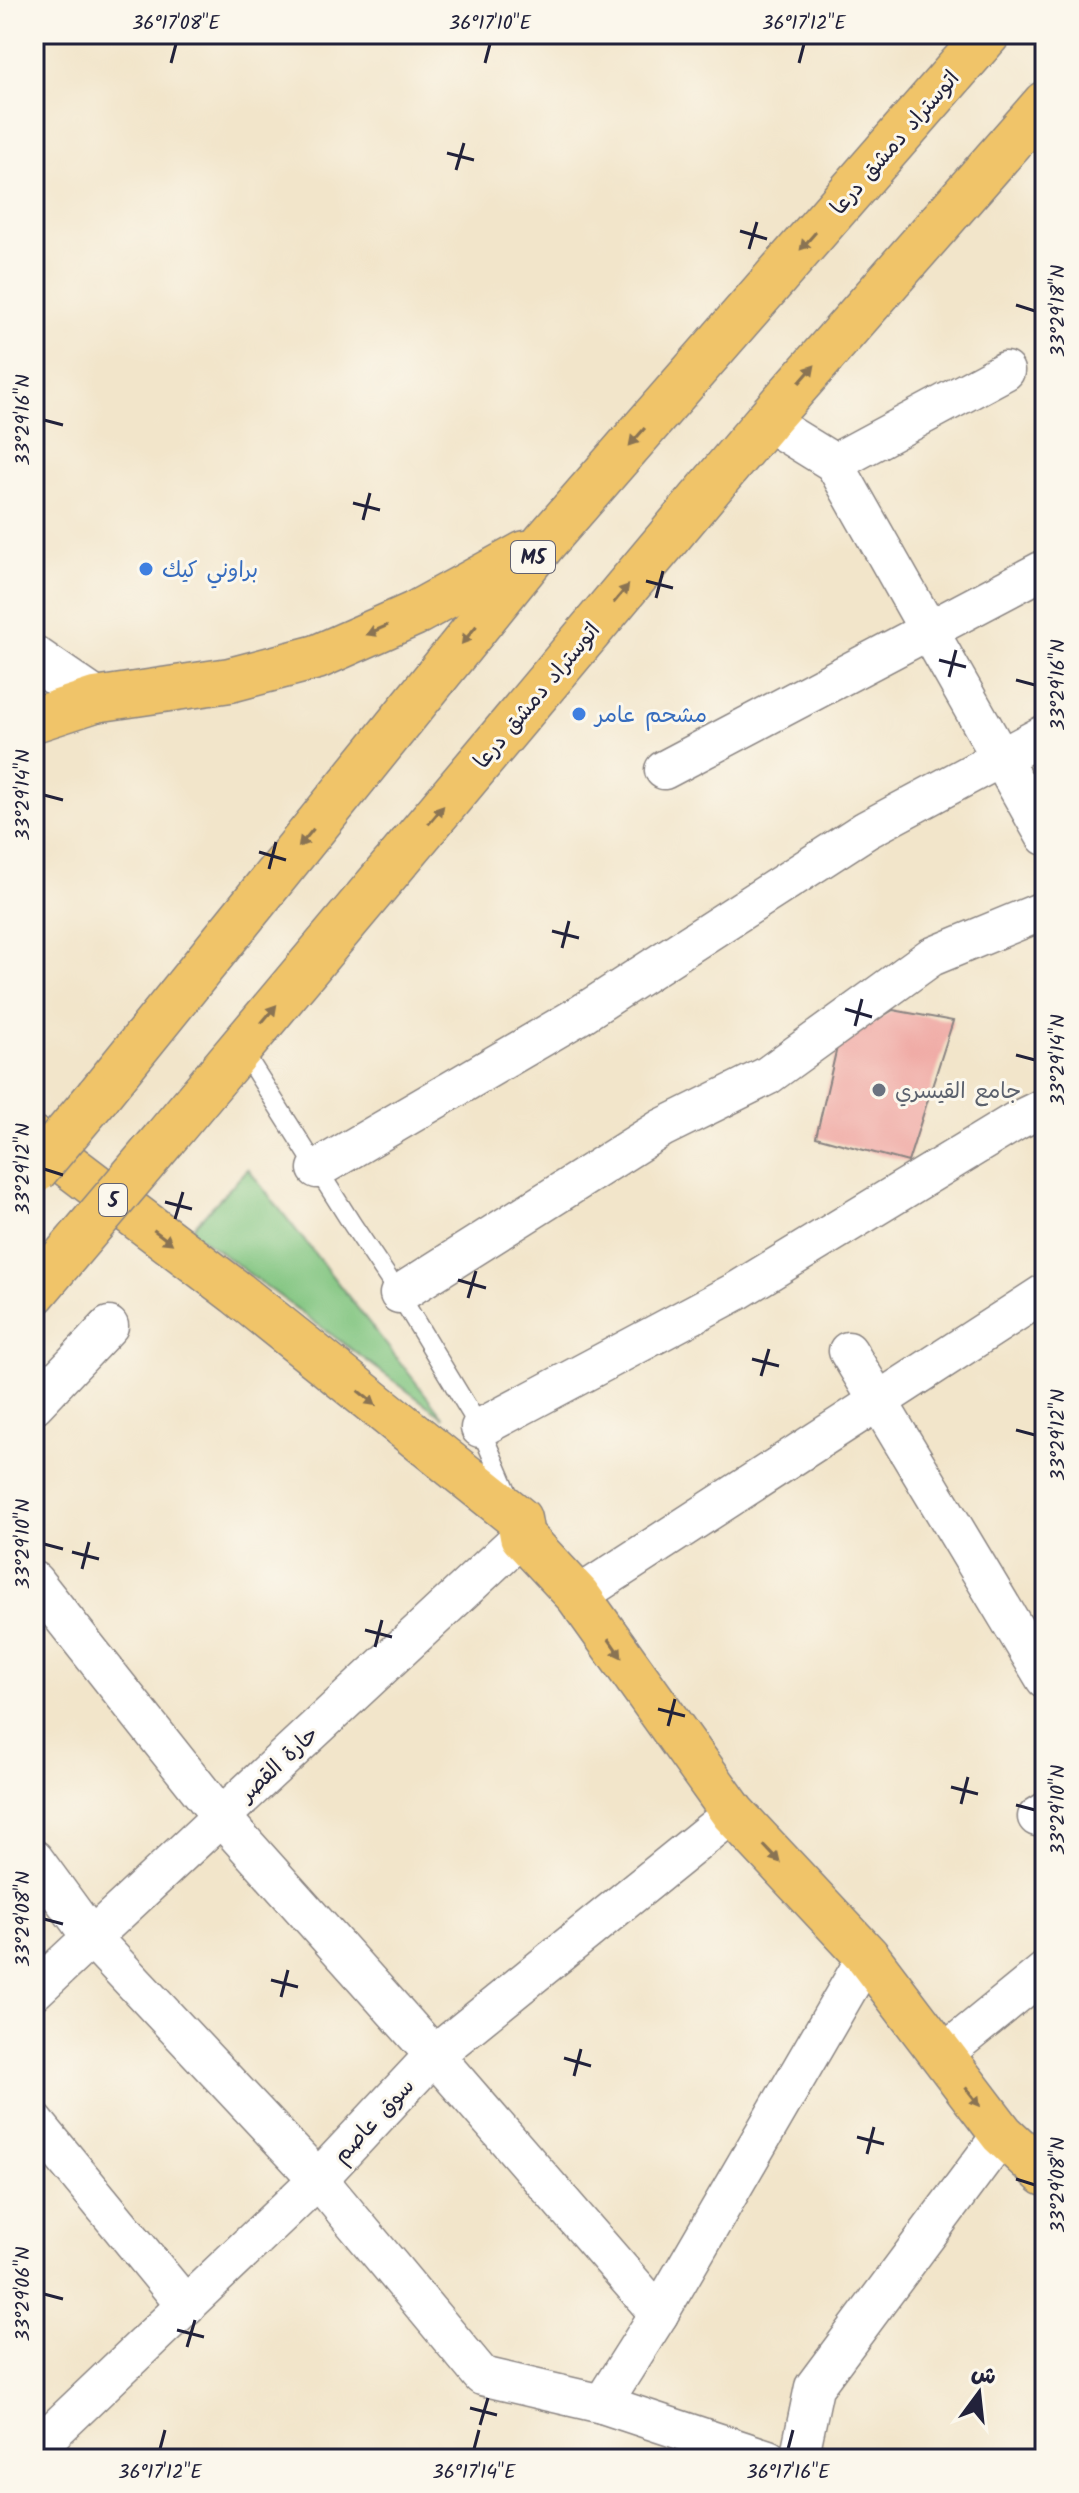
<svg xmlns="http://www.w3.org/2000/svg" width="1079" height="2493" font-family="Kalam,'Playpen Sans Arabic',sans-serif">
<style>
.grass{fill:#81c580;stroke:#52745e;stroke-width:2}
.building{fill:#f0aba6}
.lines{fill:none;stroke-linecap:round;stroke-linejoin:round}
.service-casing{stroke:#8a8482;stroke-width:21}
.minor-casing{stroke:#8a8482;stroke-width:41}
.tertiary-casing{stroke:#8a8482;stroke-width:47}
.primary-casing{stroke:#8a8482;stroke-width:47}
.motorway-casing{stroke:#8a8482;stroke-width:47}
.service{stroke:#fff;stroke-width:18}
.minor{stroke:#fff;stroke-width:38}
.tertiary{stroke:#fff;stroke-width:44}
.primary{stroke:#f0c469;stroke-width:44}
.motorway{stroke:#f0c469;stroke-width:44}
.motorway-bridge-casing{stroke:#8a8482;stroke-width:47;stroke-linecap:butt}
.motorway-bridge{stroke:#f0c469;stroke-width:44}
.oneway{fill:#897352}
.ticks{fill:none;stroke:#22223b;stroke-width:3}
.shop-dot{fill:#3f7fe0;stroke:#fbf7ec;stroke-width:3}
.worship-dot{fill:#6b7280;stroke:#fbf7ec;stroke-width:3}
.labels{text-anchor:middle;stroke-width:6;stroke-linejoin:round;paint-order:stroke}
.shield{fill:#fbf7ec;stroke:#636270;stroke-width:2}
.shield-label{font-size:20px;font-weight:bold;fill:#22223b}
.street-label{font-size:22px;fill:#22223b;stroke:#fbf7ec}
.shop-label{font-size:22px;fill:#366cbe;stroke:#fbf7ec;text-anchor:start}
.worship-label{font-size:22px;fill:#5b616d;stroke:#fbf7ec;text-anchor:start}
.neatline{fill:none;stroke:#22223b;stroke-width:3}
.ticks-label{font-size:20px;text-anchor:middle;fill:#22223b}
</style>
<rect width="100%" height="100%" fill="#fbf7ec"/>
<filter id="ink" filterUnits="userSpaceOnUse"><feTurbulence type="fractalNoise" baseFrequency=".0125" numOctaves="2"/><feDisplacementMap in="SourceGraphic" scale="16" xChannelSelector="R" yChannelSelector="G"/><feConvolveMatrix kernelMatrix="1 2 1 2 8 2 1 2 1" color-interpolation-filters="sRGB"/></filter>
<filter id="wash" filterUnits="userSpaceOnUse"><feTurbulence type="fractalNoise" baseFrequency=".006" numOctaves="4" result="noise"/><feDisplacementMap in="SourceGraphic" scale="32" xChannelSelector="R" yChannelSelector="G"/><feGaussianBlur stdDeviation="1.8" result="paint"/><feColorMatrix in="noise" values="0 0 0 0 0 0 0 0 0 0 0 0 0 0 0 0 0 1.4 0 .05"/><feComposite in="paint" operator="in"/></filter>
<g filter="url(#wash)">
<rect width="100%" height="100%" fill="#f2e5ca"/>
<polygon class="grass" points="248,1169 444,1418 190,1230"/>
<g id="blocks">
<polygon class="building" points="893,1010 953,1021 908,1162 816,1137 838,1043"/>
</g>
</g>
<g filter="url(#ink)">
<use href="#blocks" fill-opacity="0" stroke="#8a8482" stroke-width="2"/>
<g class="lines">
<g class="service-casing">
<polyline id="service" points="241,1048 352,1224 399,1294 480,1428 510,1498"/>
</g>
<g class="minor-casing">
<g id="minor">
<polyline points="1005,371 834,463 1045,836"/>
<polyline points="766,421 834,463"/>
<polyline points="664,770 1045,569"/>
<polyline points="317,1169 580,1015 866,830 1045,734"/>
<polyline points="399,1294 662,1128 767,1076 931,957 1045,910"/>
<polyline points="848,1351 1045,1679"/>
<polyline points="34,1405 109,1326"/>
<polyline points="480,1428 737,1291 1016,1121 1045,1107"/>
<polyline points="34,1581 221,1817 434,2055 659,2314"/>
<polyline points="578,1596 1045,1293"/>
<polyline points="1037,1817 1045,1812"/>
<polyline points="34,1859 91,1937 318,2179 482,2376 602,2404 768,2459"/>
<polyline points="34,1991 522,1536"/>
<polyline points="941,2056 1045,1971"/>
<polyline points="34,2121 186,2306"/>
<polyline points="602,2404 659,2314 867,1956"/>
<polyline points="34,2450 318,2179 434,2055 733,1813"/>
<polyline points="799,2459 814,2387 1002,2134"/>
</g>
</g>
<g class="tertiary-casing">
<polyline id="tertiary" points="34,658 95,700"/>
</g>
<g class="primary-casing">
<polyline id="primary" points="34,1139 237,1293 519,1519 522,1536 578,1596 733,1813 867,1956 1002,2134 1045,2174"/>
</g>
<g class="motorway-casing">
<g id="motorway">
<polyline points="34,720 95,700 230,680 317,657 414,614 525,553"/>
<polyline points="98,1096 545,542 988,34"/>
<polyline points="165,1138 766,421 1045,103"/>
<polyline points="34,1293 61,1261"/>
</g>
</g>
<use href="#service" class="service"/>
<use href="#minor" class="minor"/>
<use href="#tertiary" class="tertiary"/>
<use href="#primary" class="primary"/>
<use href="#motorway" class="motorway"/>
<g class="motorway-bridge-casing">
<g id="motorway-bridge">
<polyline points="34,1172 98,1096"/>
<polyline points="61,1261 165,1138"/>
</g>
</g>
<use href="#motorway-bridge" class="motorway-bridge"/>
</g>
<defs><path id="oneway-solid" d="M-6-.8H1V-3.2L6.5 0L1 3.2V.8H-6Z" transform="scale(2)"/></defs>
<g class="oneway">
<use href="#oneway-solid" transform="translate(808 241) rotate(131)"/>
<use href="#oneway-solid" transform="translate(807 374) rotate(-49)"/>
<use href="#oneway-solid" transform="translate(637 437) rotate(131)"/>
<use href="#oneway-solid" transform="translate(621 594) rotate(-50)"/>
<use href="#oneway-solid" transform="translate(377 630) rotate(156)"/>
<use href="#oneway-solid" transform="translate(469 635) rotate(129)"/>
<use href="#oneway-solid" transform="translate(436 815) rotate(-50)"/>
<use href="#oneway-solid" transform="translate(306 838) rotate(129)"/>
<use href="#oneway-solid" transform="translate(269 1014) rotate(-50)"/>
<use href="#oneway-solid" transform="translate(163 1237) rotate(37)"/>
<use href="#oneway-solid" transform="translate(367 1398) rotate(39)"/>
<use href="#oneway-solid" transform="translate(615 1648) rotate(55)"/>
<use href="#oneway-solid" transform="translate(772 1854) rotate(47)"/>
<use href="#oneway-solid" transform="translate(973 2097) rotate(52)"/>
</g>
</g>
<path class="ticks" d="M171,63l5,-19M485,63l5,-19M799,63l5,-19M447,153l27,7M456,170l8,-27M740,231l27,8M749,249l8,-27M1016,305l19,6M44,420l19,5M353,503l27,7M363,520l7,-27M646,581l27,7M656,598l7,-27M939,660l27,7M949,677l7,-27M1016,680l19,5M44,795l19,5M259,852l27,8M269,869l7,-27M552,931l27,7M562,948l7,-27M845,1009l27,8M855,1026l7,-27M1016,1055l19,5M44,1169l19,6M165,1202l27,7M175,1219l8,-27M458,1280l28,8M468,1298l8,-27M752,1359l27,7M761,1376l8,-27M1016,1430l19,5M44,1544l19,5M72,1552l27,7M82,1569l7,-27M365,1630l27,7M375,1647l7,-27M658,1709l27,7M668,1726l7,-27M951,1787l27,7M961,1804l7,-27M1016,1805l19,5M44,1919l19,5M271,1980l27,7M281,1997l7,-27M564,2058l27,8M574,2076l7,-27M857,2137l27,7M867,2154l7,-27M1016,2179l19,6M44,2294l19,5M177,2330l27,7M187,2347l8,-27M470,2408l27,7M480,2425l8,-27M160,2449l5,-19M474,2449l5,-19M788,2449l5,-19"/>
<g class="shop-dot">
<circle cx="146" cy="569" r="8"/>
<circle cx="579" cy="714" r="8"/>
</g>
<circle class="worship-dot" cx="879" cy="1090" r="8"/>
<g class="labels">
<g class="shield">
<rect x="511" y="541" width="44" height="32" rx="6"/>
<rect x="99" y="1184" width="28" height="32" rx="6"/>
</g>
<g class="shield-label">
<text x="533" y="564">M5</text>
<text x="113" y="1207">5</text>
</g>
<g class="street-label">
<text transform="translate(894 142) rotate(-49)" y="8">اتوستراد دمشق درعا</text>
<text transform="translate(536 695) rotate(-50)" y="8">اتوستراد دمشق درعا</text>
<text transform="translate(278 1763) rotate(-43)" y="8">حارة القصر</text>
<text transform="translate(373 2120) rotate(-47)" y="8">سوق عاصم</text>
</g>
<g class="shop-label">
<text x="162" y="577">براوني كيك</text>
<text x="595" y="722">مشحم عامر</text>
</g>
<g class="worship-label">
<text x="895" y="1098">جامع القيسري</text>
</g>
</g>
<rect width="1079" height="2493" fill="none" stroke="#fbf7ec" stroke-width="88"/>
<g transform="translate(979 2393) rotate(15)" stroke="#fbf7ec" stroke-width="6" paint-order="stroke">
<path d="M0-6L14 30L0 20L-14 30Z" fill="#22223b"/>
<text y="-12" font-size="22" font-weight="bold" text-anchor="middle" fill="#22223b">ش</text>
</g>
<rect x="44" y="44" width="991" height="2405" class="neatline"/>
<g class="ticks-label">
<text x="176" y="29">36°17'08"E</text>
<text x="490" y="29">36°17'10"E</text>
<text x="804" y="29">36°17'12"E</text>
<text transform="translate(1057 311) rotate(-90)" y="7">33°29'18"N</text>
<text transform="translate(22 420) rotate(-90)" y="7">33°29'16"N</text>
<text transform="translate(1057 685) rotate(-90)" y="7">33°29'16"N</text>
<text transform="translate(22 795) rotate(-90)" y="7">33°29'14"N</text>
<text transform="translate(1057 1060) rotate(-90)" y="7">33°29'14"N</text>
<text transform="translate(22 1169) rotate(-90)" y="7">33°29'12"N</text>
<text transform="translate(1057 1435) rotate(-90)" y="7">33°29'12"N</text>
<text transform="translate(22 1544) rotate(-90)" y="7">33°29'10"N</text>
<text transform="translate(1057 1810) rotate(-90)" y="7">33°29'10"N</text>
<text transform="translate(22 1919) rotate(-90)" y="7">33°29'08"N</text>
<text transform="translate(1057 2185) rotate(-90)" y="7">33°29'08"N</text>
<text transform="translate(22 2294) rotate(-90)" y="7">33°29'06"N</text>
<text x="160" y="2478">36°17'12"E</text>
<text x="474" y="2478">36°17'14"E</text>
<text x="788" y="2478">36°17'16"E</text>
</g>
</svg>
